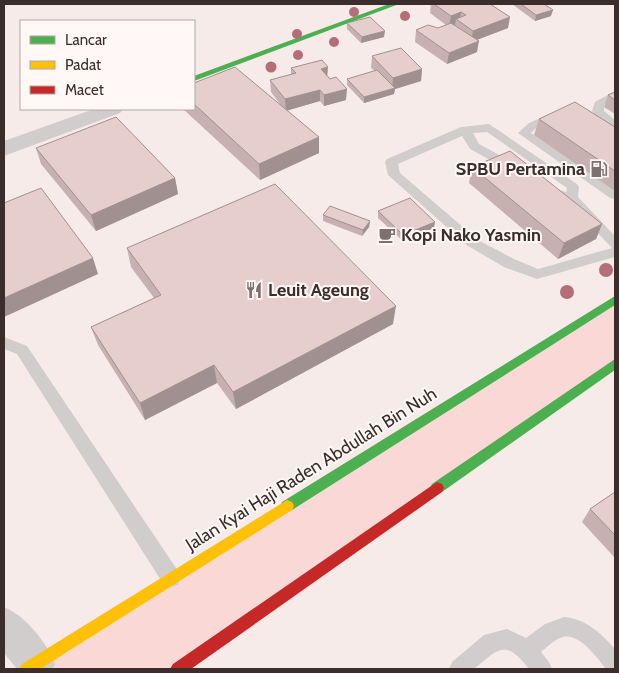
<svg xmlns="http://www.w3.org/2000/svg" width="619" height="673" font-family="Cabin,sans-serif">
<style>
.green{fill:#fad8d6}
.lines{fill:none;stroke-linecap:round;stroke-linejoin:round}
.lane{fill:#d1cdcd;fill-rule:evenodd}
.street{fill:#d1cdcd;fill-rule:evenodd}
.fast{fill:#4caf50;fill-rule:evenodd}
.slow{fill:#ffc107;fill-rule:evenodd}
.jam{fill:#c62828;fill-rule:evenodd}
.tree{fill:#b36e76}
.wall{fill:#c6b1b0}
.shaded-wall{fill:#a19090}
.building{fill:#e6cecd;stroke:#a19090}
.labels{text-anchor:middle;stroke-width:4;stroke-linejoin:round;paint-order:stroke}
.poi-label{font-size:18px;font-weight:bold;fill:#3b2d2c;stroke:#fff8f7;text-anchor:start}
.street-label{font-size:18px;fill:#3b2d2c;stroke:#fff8f7}
</style>
<rect width="100%" height="100%" fill="#f7ebea"/>
<polygon class="green" points="615,301 615,364 178,669 40,669 36,664"/>
<g class="lines">
<g class="lane">
<polygon points="615,91 615,99 604,105 604,111 615,120 615,129 601,121 592,111 595,102"/>
<polygon points="556,111 562,114 560,116 537,127 531,133 615,189 615,199 610,198 518,133 529,123"/>
<path d="M489,124l88,60 2,3 -1,10 37,39v21l-78,22 -33,-12 -36,-21 -80,-71 -3,-13 2,-3 74,-32zM487,132l80,56 -1,4 -16,-5 -6,4 2,3 21,7 45,47 -74,21 -24,-10 -36,-19 -78,-67 -2,-9 64,-28 8,13 38,21h8l2,-3 -2,-3 -37,-20 -6,-11z"/>
<polygon points="4,337 27,346 178,571 180,578 178,585 171,587 164,585 17,354 4,349"/>
<path d="M564,617c22,2 37,16 51,32v20h-9c-9,-11 -28,-39 -46,-31 -7,3 -13,9 -19,14l8,10 3,7h-23c-23,-30 -30,-21 -55,0h-25l3,-7 32,-27 23,-6 19,9 19,-14z"/>
</g>
<g class="street">
<polygon points="94,109 123,109 120,113 4,156 4,141"/>
<path d="M4,607c22,9 42,35 51,57l-3,5h-35l-13,-16z"/>
</g>
<g class="fast">
<polygon points="389,4 399,4 194,81 194,76"/>
<polygon points="615,296 615,305 292,510 287,512 282,510 280,506 282,502"/>
<polygon points="615,359 615,370 442,492 437,494 432,492 430,488 432,484"/>
</g>
<polygon class="slow" points="287,500 292,502 294,506 292,510 40,669 19,669 22,664"/>
<polygon class="jam" points="437,482 442,484 444,488 442,492 191,669 170,669 173,664"/>
</g>
<g class="tree">
<circle cx="354" cy="12" r="5"/>
<circle cx="405" cy="16" r="5"/>
<circle cx="297" cy="34" r="5"/>
<circle cx="334" cy="42" r="5"/>
<circle cx="298" cy="55" r="5"/>
<circle cx="271" cy="67" r="5.5"/>
<circle cx="606" cy="270" r="7"/>
<circle cx="567" cy="292" r="7"/>
</g>
<g class="wall">
<polygon points="431,4 490,4 508,28 477,40 477,52 447,64 415,42 416,30 438,28 446,25 430,13"/>
<polygon points="512,4 544,4 551,16 535,21"/>
<polygon points="347,23 384,37 361,43 347,29"/>
<polygon points="372,56 422,69 421,81 395,89 394,94 364,103 347,85 347,79 375,71 371,68"/>
<polygon points="291,68 328,76 346,100 324,106 320,101 287,110 319,153 260,180 183,109 194,109 194,83 282,107 271,92 270,80 291,75"/>
<polygon points="615,92 615,114 604,107 608,95"/>
<polygon points="539,119 615,127 615,191 534,135"/>
<polygon points="36,148 175,178 178,194 96,231 41,164"/>
<polygon points="472,167 602,224 596,239 558,259 469,183"/>
<polygon points="378,211 434,228 403,241 378,218"/>
<polygon points="323,215 370,221 369,227 362,236 323,221"/>
<polygon points="127,248 393,324 236,409 217,383 145,420 98,345 91,327 154,298 131,267"/>
<polygon points="615,492 615,558 582,522 590,509"/>
</g>
<g class="shaded-wall">
<polygon points="553,10 551,16 535,21 536,15"/>
<polygon points="461,12 460,21 456,19 455,25 449,27 451,16"/>
<polygon points="510,17 508,28 471,42 473,31"/>
<polygon points="385,31 384,37 361,43 362,37"/>
<polygon points="479,41 477,52 447,64 449,53"/>
<polygon points="328,67 327,79 321,69"/>
<polygon points="422,69 421,81 395,89 394,94 364,103 364,97 392,89 393,78"/>
<polygon points="347,89 346,100 324,106 324,95"/>
<polygon points="320,90 320,101 286,111 285,99"/>
<polygon points="319,137 319,153 260,180 259,164"/>
<polygon points="175,178 178,194 96,231 91,215"/>
<polygon points="370,221 369,227 362,236 363,230"/>
<polygon points="435,222 434,228 403,241 403,235"/>
<polygon points="602,224 596,239 558,259 564,243"/>
<polygon points="93,258 98,274 4,317 4,298"/>
<polygon points="396,306 393,324 236,409 233,392"/>
<polygon points="214,365 217,383 145,420 140,403"/>
</g>
<g class="building">
<polygon points="434,4 490,4 510,17 473,31 456,19 466,15 461,12 451,16"/>
<polygon points="521,4 544,4 553,10 536,15"/>
<polygon points="370,17 385,31 362,37 347,23"/>
<polygon points="451,23 479,41 449,53 416,30 428,25 438,28"/>
<polygon points="401,48 422,69 393,78 372,56"/>
<polygon points="322,60 328,67 321,69 330,79 336,77 347,89 324,95 320,90 285,99 270,80 296,73 291,68"/>
<polygon points="235,67 319,137 259,164 194,104 194,83"/>
<polygon points="377,70 395,88 364,97 347,79"/>
<polygon points="615,92 615,100 608,95"/>
<polygon points="575,102 615,127 615,171 539,119"/>
<polygon points="116,117 175,178 91,215 36,148"/>
<polygon points="510,151 602,224 564,243 472,167"/>
<polygon points="275,184 396,306 233,392 214,365 140,403 91,327 161,295 127,248"/>
<polygon points="41,188 93,258 4,298 4,203"/>
<polygon points="410,198 435,222 403,235 378,211"/>
<polygon points="330,206 370,221 363,230 323,215"/>
<polygon points="615,492 615,535 590,509"/>
</g>
<defs>
<g id="fuel-bare" transform="scale(1.35)"><path d="M-5.5-6h7V0h2V4h1.3V-2.5L3-4.5l.8-.8L6-3V5H2.5V1h-1V6h-7ZM-4.2-4.7v3.2H.2V-4.7Z" fill="#7d706e" stroke="#fff8f7" stroke-width="2.5" paint-order="stroke"/></g>
<g id="cafe-bare" transform="scale(1.35)"><path d="M-5.5-4.5H6V0H3Q3 3.5 0 3.5H-2.5Q-5.5 3.5-5.5 0ZM3-3.2v2h1.7v-2ZM-6 4.5H4V6H-6Z" fill="#7d706e" stroke="#fff8f7" stroke-width="2.5" paint-order="stroke"/></g>
<g id="restaurant-bare" transform="scale(1.35)"><path d="M-5-6h1v4h1v-4h1v4h1v-4h1v5L-1.5 .5V6h-2V.5L-5-1ZM5-6V6H3V1.5H1.5Q1.5-4 5-6Z" fill="#7d706e" stroke="#fff8f7" stroke-width="2.5" paint-order="stroke"/></g>
</defs>
<g fill-rule="evenodd">
<use href="#fuel-bare" x="599" y="169"/>
<use href="#cafe-bare" x="387" y="235"/>
<use href="#restaurant-bare" x="254" y="290"/>
</g>
<g class="labels">
<g class="poi-label">
<text x="585" y="175" text-anchor="end">SPBU Pertamina</text>
<text x="401" y="241">Kopi Nako Yasmin</text>
<text x="268" y="296">Leuit Ageung</text>
</g>
<g class="street-label">
<text transform="translate(311 469) rotate(-32)" y="6">Jalan Kyai Haji Raden Abdullah Bin Nuh</text>
</g>
</g>
<rect width="619" height="673" fill="none" stroke="#3b2d2c" stroke-width="10"/>
<rect x="20" y="20" width="175" height="90" fill="#fff8f7" stroke="#b1a7a6"/>
<rect x="30" y="36" width="25" height="8" fill="#4caf50" stroke="#b1a7a6"/>
<text x="65" y="45" font-size="15" fill="#3b2d2c">Lancar</text>
<rect x="30" y="61" width="25" height="8" fill="#ffc107" stroke="#b1a7a6"/>
<text x="65" y="70" font-size="15" fill="#3b2d2c">Padat</text>
<rect x="30" y="86" width="25" height="8" fill="#c62828" stroke="#b1a7a6"/>
<text x="65" y="95" font-size="15" fill="#3b2d2c">Macet</text>
</svg>
